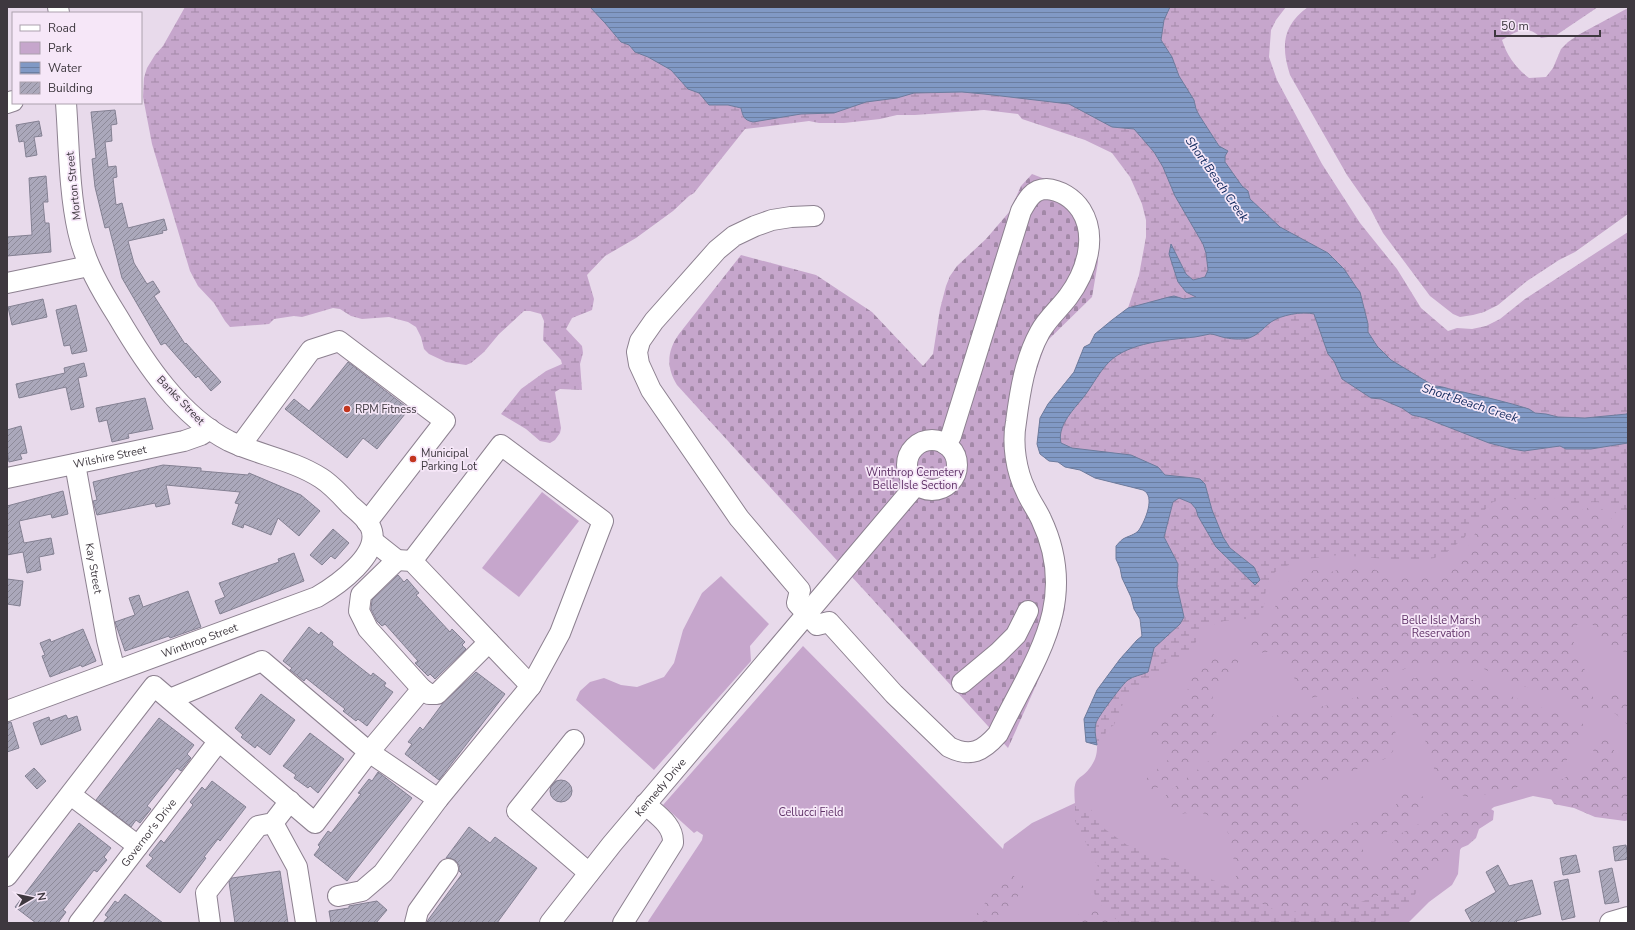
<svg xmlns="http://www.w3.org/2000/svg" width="1635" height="930" font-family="'Nunito Sans',sans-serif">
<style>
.green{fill:#c6a6cc}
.forest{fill:url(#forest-crowns)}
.wetland{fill:url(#wetland-marsh)}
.cemetery{fill:url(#cemetery-stones)}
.water{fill:url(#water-rules);stroke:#6d7c9d}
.building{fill:url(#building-hatch);stroke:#848193}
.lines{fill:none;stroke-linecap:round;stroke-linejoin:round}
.minor-casing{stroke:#8d8190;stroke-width:22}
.major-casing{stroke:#8d8190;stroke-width:24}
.minor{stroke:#fff;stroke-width:20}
.major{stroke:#fff;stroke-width:22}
.poi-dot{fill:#c2361e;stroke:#f6e7f8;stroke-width:1.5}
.labels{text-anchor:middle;stroke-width:3.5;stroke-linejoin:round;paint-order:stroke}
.street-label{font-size:11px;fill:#3e383f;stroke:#f6e7f8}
.poi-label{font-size:11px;fill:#3e383f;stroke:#f6e7f8;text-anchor:start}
.park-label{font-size:11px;fill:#5f3267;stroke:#f6e7f8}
.water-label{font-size:12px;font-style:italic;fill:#0c255a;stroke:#f6e7f8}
</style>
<defs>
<pattern id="forest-crowns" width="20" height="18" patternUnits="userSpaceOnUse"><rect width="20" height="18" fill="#c6a6cc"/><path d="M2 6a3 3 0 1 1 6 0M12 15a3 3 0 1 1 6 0" fill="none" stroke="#a288a7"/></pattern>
<pattern id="wetland-marsh" width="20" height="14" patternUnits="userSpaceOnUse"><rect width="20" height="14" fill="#c6a6cc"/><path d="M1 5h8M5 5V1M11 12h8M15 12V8" fill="none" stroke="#a288a7"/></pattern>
<pattern id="cemetery-stones" width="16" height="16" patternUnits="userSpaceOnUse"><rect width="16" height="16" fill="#c6a6cc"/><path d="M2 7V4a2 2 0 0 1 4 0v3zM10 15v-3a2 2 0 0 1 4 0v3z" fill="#a288a7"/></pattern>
<pattern id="water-rules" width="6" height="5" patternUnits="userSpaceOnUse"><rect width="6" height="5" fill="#8199c5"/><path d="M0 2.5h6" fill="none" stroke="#6b7ea1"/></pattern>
<pattern id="building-hatch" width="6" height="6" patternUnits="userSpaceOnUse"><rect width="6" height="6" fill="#aba8bb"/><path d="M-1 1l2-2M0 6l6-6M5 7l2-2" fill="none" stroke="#8d8a99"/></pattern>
</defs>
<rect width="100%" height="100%" fill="#e8daeb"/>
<g class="green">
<path d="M1628,443v371l-95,-18 -39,11 -8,6 -14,17 -12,20 -2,24 -6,11 -23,17 -21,21h-761l55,-83 1,-5 -6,-4 -3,2 -31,-28 140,-159 200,203 1,-5 28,-21 43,-20c-3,-32 6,-19 18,-40 7,-11 3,-28 3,-41l158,-155z"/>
<polygon points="542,492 579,521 519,597 482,568"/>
<polygon points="721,576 769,624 750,646 751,661 654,770 576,700 580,691 590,682 604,678 621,685 637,687 664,677 674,663 683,630 702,593"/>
</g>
<g class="forest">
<path d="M1506,503h50l23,8 9,-3 14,1 11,11 15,8v128c-4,-6 -10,-7 -16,-10 -9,-6 -14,-13 -20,-22l-16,1 -6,9c10,22 19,44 24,68l-6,6 -12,-1 -12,-4 -7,-8 -42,-11 -33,-16 -16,-4 -20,-1 -39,5 -48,19 -53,12 -6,-4 -11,-33 -12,-11c-10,0 -18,3 -27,2l-3,-5v-7l21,-18 16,-37 12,-11 19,-5 16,2 20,-6 20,2 21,9 39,-2 16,-4 13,-8 22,-43 12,-15z"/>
<path d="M1215,656h12l10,2 2,3c-6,10 -19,14 -23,25 -10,20 5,39 -1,61l-56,39 -8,8 -4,-1 -2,-4c0,-8 1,-14 10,-15l4,-8 12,-8v-6l-22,-19c-1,-12 25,-18 32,-26 5,-6 5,-15 8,-21 4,-13 14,-24 26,-30z"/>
<path d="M1436,675l28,3 20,5 36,17 62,22 3,8 -19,23 1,7 -3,7 -12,4 -25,13 -25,8 -33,5 -12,-3 -16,-10 -15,-33 -1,-19 -6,-13 -18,-11 -8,2 -2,9 7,21 -8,17 -54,20 -29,9 -8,11 -2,16 11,14 12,4 18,-3 54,-18 15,-20 10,1 7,7v13l-61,34v16l15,6 13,-9v-14l11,-11 14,-8 17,-4 13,-9 29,1 6,-1 7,-5 6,4 -1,9 -14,9 -3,9 -8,7 -26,11 -11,19 -11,10 -28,6 -54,19 -42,2 -23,-3 -22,-10 -9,-6 -6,-16 -4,-30 -5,-17 -13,-12 -14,-6 -23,2c-7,-6 -12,-10 -11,-20l88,-68 20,-10 30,-7 33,-5 72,-25z"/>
<polygon points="1606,691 1613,691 1618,697 1628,699 1628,725 1616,714 1600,708 1599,701 1604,697"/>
<path d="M1602,733l13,4c-2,20 -3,28 13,42v41l-3,1 -30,-4 -21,-9 -20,-4 -5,-9 4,-11 15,-8 11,1 10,-6 7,-33z"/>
<polygon points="1009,871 1024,887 1000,923 970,923"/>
<polygon points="1091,905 1103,906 1120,923 1074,923 1082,909"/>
</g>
<g class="wetland">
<path d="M185,7h1101l-10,13 -5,10 -2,27 8,23 45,84 38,59 37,46 24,39 27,23 9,-3 15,1 14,-3 14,-7 25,-20 103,-67v280l-10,3c-4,-3 -8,-8 -13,-11 -7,-3 -20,-2 -25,2l-24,-8 -34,2 -16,-2 -13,4 -6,5 -23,31 -18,15 -12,5 -9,2 -18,-1 -9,1 -59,-5 -33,4 -25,9 -6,4 -6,9 1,5 -4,2 -2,17 -4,13 -4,2 -11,-1 -21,2 -12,4 -13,7c-5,23 -18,25 -38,33l-2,7 -8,5 -11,13 -15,9 -11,26 -8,5 -1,7 -8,8 -11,-3 -2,-23 13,-29 23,-31 17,-19 5,-4 -2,-17 -6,-10 -3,-12 -9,-19 -2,-10 -4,-9v-13c2,-2 4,-5 7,-7 5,-3 12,-4 16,-9 6,-9 17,-34 4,-40l-48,-12 -15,-8 -15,-3 -7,-5 -9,-1 -9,-7 -3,-10 3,-26 8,-14 26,-32 10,-25 6,-3 5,-10 33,-26 11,-33 7,-38v-17l-4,-16 -12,-27 -18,-24 -27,-13 -63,-21 -4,-5 -34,-4 -69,5h-18l-17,4 -36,4h-25l-10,-2 -64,8 -51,64 -5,3 -16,15 -37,27 -31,18 -18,19 7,24 -2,11 -20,8 -6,11 16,17 1,7 -3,11 2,26 -22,-1 -5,3 6,36 -1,5 -5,7 -5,3 -10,-2 -14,-12 -25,-15 20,-25 25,-18 16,-7 -1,-4 -18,-20 1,-19 -3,-7 -11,-3h-6l-25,23 -15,18 -13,11 -5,2 -20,-3 -17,-8 -5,-5 -3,-12 -5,-10 -8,-5 -19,-5 -27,2 -11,-3 -11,-7 -7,-1 -31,9 -8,-1 -20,3 -5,5 -39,3 -5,-6 -11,-18 -16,-17 -8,-15 -38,-127 -9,-47 1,-19 3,-10 8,-13 8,-9z"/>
<path d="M1308,7h290l-43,29 -14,2c-14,-15 -26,-6 -39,2 5,16 14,28 27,38l17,-1 7,-9 8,-19 7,-7 10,-7 50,-27v206l-53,38 -16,8 -32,21 -29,24 -14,7 -11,3 -13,2 -7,-3 -23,-18 -47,-63 -13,-25 -23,-33 -57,-100c-9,-29 -8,-49 18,-68z"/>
<path d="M1075,803l15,5 12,19 25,18 53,18 23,13 27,11 21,12 22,10 23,3 42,-2 54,-19 28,-6 -9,17 -12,9 -27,12h-252c-7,-6 -25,-23 -26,-31 0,-9 5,-16 4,-25l-23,-46z"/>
</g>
<path class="cemetery" d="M1032,174l39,15 26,47 1,26 -6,35 -46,45 -14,42 -6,31 -2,27 4,27 5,18 12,18 10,21 6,24 5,28 -1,31 -7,25 -12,29 -38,85 -331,-363c-11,-18 -10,-34 2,-51l62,-79 75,20 56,37 51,54 10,-12 7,-45 6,-23 4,-10 7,-10 29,-27 24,-28 11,-25z"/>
<path class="water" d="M590,7h580l-6,13 -3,20 11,17 7,19 15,24 2,9 3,6 20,31 9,5 -3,5v6l17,24 6,5 2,8 30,28 48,26 16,16 12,18 4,5 8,32v8l9,14 14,14 43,26c10,0 19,5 29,6 22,5 44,10 66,17l6,4 11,1 12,3 27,1 42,-4 1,-3v32l-37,6h-25l-6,-3 -36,5 -12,-2 -23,-6 -64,-25 -13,-3 -10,-7 -21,-9 -10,-1 -29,-19 -8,-18 -6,-7 -14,-40c-12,-3 -33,1 -43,8 -8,6 -13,13 -22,16 -9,2 -19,1 -27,-1 -4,-1 -8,-3 -12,-3 -5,1 -10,2 -15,3 -27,3 -66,5 -86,25 -11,11 -17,25 -27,37 -10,12 -25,28 -21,44l11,5 59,7 27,12 7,8 29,3 6,1 5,5 7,26 11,27 7,11 24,19 6,13 -5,5 -39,-38 -18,-31 -2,-7 -5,-6 -12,-5 -6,4 -9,35 14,27 -1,22 7,31 -4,7 -26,24 -6,24c-6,3 -15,4 -20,8 -4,2 -31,38 -32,43 -2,7 0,15 1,22l-11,-3 -2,-23 13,-29 23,-31 17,-19 5,-4 -2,-17 -6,-10 -3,-12 -9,-19 -2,-10 -4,-9v-13c2,-2 4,-5 7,-7 5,-3 12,-4 16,-9 6,-9 17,-34 4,-40l-48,-12 -15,-8 -15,-3 -7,-5 -9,-1 -9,-7 -3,-10 3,-26 8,-14 26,-32 10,-25 6,-3 5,-10 17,-14 16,-12 41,-11 5,-1 10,3 12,-2 -10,-5 -8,-10 -9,-28 2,-10 15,30 7,6 12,-3 3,-7 -2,-17 -3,-9 -28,-48 -12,-29 -9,-15 -20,-23 -22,-2 -43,-23 -85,-10 -22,-2 -48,1 -17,5 -31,4 -32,11 -33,1 -48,8c-9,-2 -10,-5 -12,-14l-13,-3h-19l-10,-12 -11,-4 -17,-19 -23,-13 -13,-5 -6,-7 -8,-3 -16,-19z"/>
<g class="building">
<polygon points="115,110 117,124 111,125 112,141 105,142 108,167 116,166 117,177 113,178 116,205 122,203 128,228 164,219 167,230 162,231 163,233 128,241 134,263 147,284 153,281 160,292 154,296 185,344 186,343 221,382 211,391 198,376 196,378 165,343 161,345 122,278 109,227 105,228 95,187 92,159 96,158 91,112"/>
<polygon points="39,121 42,136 34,137 37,155 26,157 24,141 19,142 16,125"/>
<polygon points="46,176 48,202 43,202 45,223 49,223 51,252 7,256 7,237 32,235 29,178"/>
<polygon points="43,299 47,317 12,325 8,307"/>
<polygon points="76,305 87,351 72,354 70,345 64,346 56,310"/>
<polygon points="348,362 409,409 377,449 363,438 347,458 285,409 294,399 309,411"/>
<polygon points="84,363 87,376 78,378 84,407 71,410 66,387 19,398 16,384 65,373 64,368"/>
<polygon points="145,398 153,429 128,434 129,438 112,442 107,420 99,422 96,408"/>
<polygon points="21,426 27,453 20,454 22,459 9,462 7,451 7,430"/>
<polygon points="163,465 201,468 201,471 248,475 249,473 301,495 320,511 299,536 278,518 271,535 244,524 243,528 232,524 239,504 235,503 240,492 166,485 170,504 156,507 155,503 97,515 93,501 97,500 93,482"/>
<polygon points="63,491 68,514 52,518 51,514 19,521 24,543 51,538 54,554 39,557 41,570 27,573 23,552 7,555 7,506"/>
<polygon points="333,529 349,543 335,559 331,556 322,565 310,555"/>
<polygon points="294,553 304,581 220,614 215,601 225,597 219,583 279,562 278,559"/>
<polygon points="398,575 404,582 407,579 419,593 416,595 450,632 452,629 465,642 462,645 466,649 435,679 430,674 428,676 415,663 418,661 385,624 382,626 377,621 371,609 372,600"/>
<polygon points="7,579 23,581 20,606 7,604"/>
<polygon points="188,591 201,627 170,638 169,636 125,651 115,622 135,615 129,598 139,595 143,607"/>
<polygon points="309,627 319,635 321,632 333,642 332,645 343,654 371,676 373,673 386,683 384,686 393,692 367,726 358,719 356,721 343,711 345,709 306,678 304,681 293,672 290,670 292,668 283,661"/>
<polygon points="83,629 96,661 82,667 81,665 50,677 42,656 45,655 40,643 50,639 51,642"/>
<polygon points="476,672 505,694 439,780 405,754 412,744 408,742 420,727 423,730 443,703"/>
<polygon points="261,694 295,720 270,755 257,745 255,748 241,737 243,735 235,728"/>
<polygon points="66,715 68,719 77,716 81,730 41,745 33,723 49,717 50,721"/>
<polygon points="159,718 194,745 187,754 191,758 181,771 177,768 147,806 151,809 140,823 136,820 131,827 96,800"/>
<polygon points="7,722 11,722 19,748 7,752"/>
<polygon points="310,733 344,759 318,793 310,786 308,788 294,778 296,775 283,766"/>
<polygon points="34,768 46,781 37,789 25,776"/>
<polygon points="378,772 412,798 347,881 314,855 320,847 318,845 328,831 331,833 361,794 358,793 369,779 372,781"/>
<circle cx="561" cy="791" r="11"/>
<polygon points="212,781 246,807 220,841 218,839 204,857 206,858 180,893 146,866 153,858 149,855 161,840 164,843 193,805 190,802 202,787 205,790"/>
<polygon points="79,823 111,848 104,857 107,860 97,872 94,870 63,910 66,912 58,923 36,923 15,907"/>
<polygon points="469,827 490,843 495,837 537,868 497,923 427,923 428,920 462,874 459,871 459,865 455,860 449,858 446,858"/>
<polygon points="1626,845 1628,859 1615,861 1613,847"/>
<polygon points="1576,855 1580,872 1563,875 1560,858"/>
<polygon points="1498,865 1509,886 1532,880 1541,914 1516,921 1518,923 1472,923 1465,910 1496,892 1486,872"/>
<polygon points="1612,868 1619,902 1605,904 1599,871"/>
<polygon points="280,871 288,923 235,923 229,882 232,878"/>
<polygon points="1568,879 1575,917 1562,920 1554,882"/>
<polygon points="125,894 163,923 103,923 108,917 105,915 115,901 118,903"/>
<polygon points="377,901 387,910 376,923 331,923 329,911 349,908 349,906"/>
</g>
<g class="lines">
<g class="minor-casing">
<g id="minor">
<polyline points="58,7 59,13"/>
<polyline points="7,103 13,101"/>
<path d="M814,216l-23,1 -19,3 -17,6 -21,10 -17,14 -63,71 -14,20 -3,11 2,12 12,26 88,128 61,72 -3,13 20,22 12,-3 65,72 55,53c22,11 34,4 49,-13 35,-73 83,-131 43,-215 -4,-9 -11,-18 -15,-28 -10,-20 -14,-47 -10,-69 4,-31 9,-63 24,-90 7,-13 19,-23 28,-35 18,-24 30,-60 13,-87 -8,-12 -21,-20 -35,-21 -13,0 -19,11 -25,22l-70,225 -6,8"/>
<polyline points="7,283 89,266"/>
<circle cx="932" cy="465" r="25"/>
<polyline points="240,446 311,350 339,341 445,421 367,522"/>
<path id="s1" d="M75,464l32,176 8,31"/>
<path id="s2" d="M7,478l177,-37 17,-6 9,-6"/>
<polyline points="373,541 397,560 412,561 531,686"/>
<polyline points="397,560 361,595 359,611 368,629 422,689 429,694 437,694 489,642"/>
<polyline points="962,683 998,653 1016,635 1028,611"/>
<polyline points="170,699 262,661 369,752 438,799 531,686 560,633 603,521 501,445 412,561"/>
<path id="s3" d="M7,711l310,-114c19,-11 67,-44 53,-71 -4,-8 -13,-15 -20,-21 -9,-10 -18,-20 -29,-27 -28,-18 -62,-23 -92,-37 -49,-25 -84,-78 -111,-124 -17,-27 -33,-54 -40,-86 -9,-40 -9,-87 -12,-128"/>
<polyline points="574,740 517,811 589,873"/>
<polyline points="71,795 138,846"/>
<polyline points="273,823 297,867 306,923"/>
<polyline points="7,876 154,686 315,823 369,752 422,689"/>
<polyline points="338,896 362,891 383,873 438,799"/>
<path id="s4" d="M79,923l139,-181"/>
<polyline points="210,923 206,893 258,826 273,823 290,801"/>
<polyline points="415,923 418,911 448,869"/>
<path id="s5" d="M550,923l62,-79 304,-359"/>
<path d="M623,923l50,-80c1,-18 -16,-28 -28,-39"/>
</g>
</g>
<g class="major-casing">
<polyline id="major" points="1611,923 1628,918"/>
</g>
<use href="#minor" class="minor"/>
<use href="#major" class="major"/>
</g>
<g class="poi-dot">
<circle cx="347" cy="409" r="4"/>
<circle cx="413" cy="459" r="4"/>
</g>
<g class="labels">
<g class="street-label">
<text transform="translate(73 186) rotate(-96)" y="4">Morton Street</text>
<text transform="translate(181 400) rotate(46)" y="4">Banks Street</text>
<text dy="4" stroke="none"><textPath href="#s2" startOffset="105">Wilshire Street</textPath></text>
<text dy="4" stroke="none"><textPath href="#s1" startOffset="106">Kay Street</textPath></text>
<text dy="4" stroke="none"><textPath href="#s3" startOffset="205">Winthrop Street</textPath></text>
<text dy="4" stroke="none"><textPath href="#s5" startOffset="175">Kennedy Drive</textPath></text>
<text dy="4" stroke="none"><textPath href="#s4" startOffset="114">Governor's Drive</textPath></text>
</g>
<g class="poi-label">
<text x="355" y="413">RPM Fitness</text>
<text x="421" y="457">Municipal<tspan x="421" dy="13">Parking Lot</tspan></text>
</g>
<g class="park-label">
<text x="915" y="476">Winthrop Cemetery<tspan x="915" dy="13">Belle Isle Section</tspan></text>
<text x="1441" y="624">Belle Isle Marsh<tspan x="1441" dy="13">Reservation</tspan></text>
<text x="811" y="816">Cellucci Field</text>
</g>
<g class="water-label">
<text transform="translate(1217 179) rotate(55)" y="4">Short Beach Creek</text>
<text transform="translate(1470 403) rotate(18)" y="4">Short Beach Creek</text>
</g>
</g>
<rect width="1635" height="930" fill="none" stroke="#3e383f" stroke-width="16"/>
<rect x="12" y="12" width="130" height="92" fill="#f6e7f8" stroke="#aca1ae"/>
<rect x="20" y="25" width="20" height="6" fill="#ffffff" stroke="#aca1ae"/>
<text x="48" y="32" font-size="12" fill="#3e383f">Road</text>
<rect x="20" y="42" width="20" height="12" fill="#c6a6cc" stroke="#aca1ae"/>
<text x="48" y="52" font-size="12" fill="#3e383f">Park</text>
<rect x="20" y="62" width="20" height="12" fill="url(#water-rules)" stroke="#aca1ae"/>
<text x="48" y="72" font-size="12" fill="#3e383f">Water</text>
<rect x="20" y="82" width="20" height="12" fill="url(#building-hatch)" stroke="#aca1ae"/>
<text x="48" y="92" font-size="12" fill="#3e383f">Building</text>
<g transform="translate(32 898) rotate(81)" stroke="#f6e7f8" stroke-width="3" paint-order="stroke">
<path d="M0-3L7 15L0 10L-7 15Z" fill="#3e383f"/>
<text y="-6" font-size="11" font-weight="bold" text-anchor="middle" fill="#3e383f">N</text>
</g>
<path d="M1495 30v6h105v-6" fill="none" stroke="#3e383f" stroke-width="2"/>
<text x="1501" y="30" font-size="12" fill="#3e383f" stroke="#f6e7f8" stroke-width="3" paint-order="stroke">50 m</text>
</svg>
